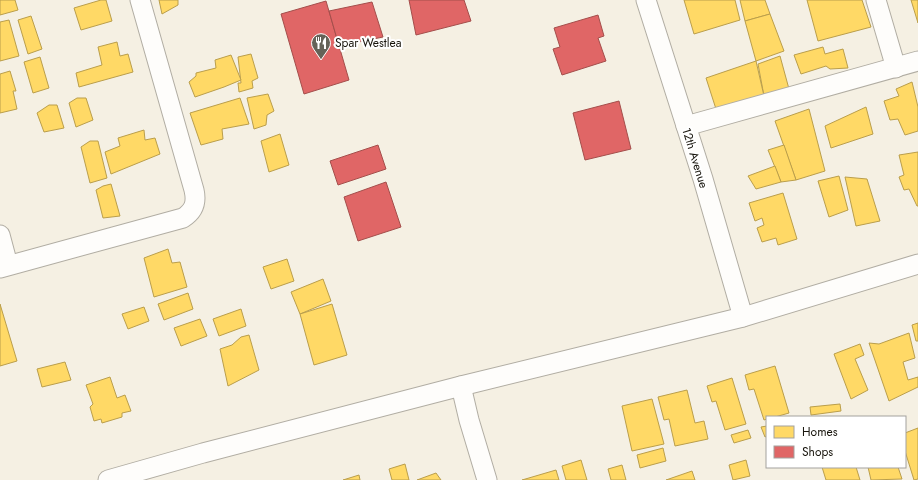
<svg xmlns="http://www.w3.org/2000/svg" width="918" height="480" font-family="Jost,sans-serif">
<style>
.homes{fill:#ffd966;stroke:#ba9e4b}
.shops{fill:#e06666;stroke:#a44e4b}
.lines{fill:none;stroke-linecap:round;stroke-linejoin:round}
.minor-casing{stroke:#b1ada3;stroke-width:21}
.minor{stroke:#fefdfb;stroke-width:19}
.labels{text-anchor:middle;stroke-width:4;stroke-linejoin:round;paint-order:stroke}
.poi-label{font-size:12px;fill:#18150d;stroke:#fff;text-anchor:start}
.street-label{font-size:12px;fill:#18150d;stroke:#fff}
</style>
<rect width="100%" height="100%" fill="#f5f0e3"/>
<g class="homes">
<polygon points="0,0 15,0 18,10 0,15"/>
<polygon points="101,0 106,0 112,21 81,30 74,8"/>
<polygon points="159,0 178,0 178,5 162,14"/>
<polygon points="684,0 735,0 740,20 694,34"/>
<polygon points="740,0 765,0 770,14 745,21"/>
<polygon points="807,0 862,0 871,27 818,41"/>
<polygon points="911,0 918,0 918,23"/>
<polygon points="770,14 784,51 756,61 745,21"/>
<polygon points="31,16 42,49 28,54 18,20"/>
<polygon points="9,20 19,56 0,61 0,22"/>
<polygon points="117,42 120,56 128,54 133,72 79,87 76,73 102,65 98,47"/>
<polygon points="823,47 825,54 843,49 848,68 830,69 826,66 801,74 794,55"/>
<polygon points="251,54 258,78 252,81 253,88 239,92 238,83 241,83 238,57"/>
<polygon points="231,55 241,80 224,87 195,97 189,82 196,76 196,73 216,68 215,60"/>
<polygon points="780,56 789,89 764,96 758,64"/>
<polygon points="40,57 49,88 33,93 24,62"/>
<polygon points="756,61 764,96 716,109 706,78"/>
<polygon points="10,71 16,91 13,91 17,109 0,113 0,74"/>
<polygon points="912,82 918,107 918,131 905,135 898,119 890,120 884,101 899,96 896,89"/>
<polygon points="268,94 274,111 267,115 266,125 254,129 247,98"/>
<polygon points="77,98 86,98 93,120 76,127 69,103"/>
<polygon points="240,98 249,124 222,129 223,139 201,145 190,113"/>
<polygon points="49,105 57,105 64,128 44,132 37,113"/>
<polygon points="866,107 873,134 831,148 825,126"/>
<polygon points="809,109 825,171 796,180 775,121"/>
<polygon points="144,130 145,140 155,138 160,154 111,174 105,152 120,146 118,138"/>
<polygon points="280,134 289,165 269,172 261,141"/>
<polygon points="90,141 98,141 107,178 90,183 81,147"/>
<polygon points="784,145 796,180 781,182 768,150"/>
<polygon points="918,152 918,206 917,206 909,189 904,190 899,177 904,175 899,155"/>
<polygon points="775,166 781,182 756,189 748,176"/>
<polygon points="839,176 848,210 829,217 818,181"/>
<polygon points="845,177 867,179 880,221 856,226"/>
<polygon points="111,184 120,216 103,218 96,190 103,186"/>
<polygon points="783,193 797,239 778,245 776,238 762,242 757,228 764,225 762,218 755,221 749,203"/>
<polygon points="168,249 172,263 180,262 187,287 154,297 144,258"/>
<polygon points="287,259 294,281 271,289 263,267"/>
<polygon points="323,279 331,301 300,314 291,292"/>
<polygon points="188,293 193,309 164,320 158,304"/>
<polygon points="0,304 17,361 0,366"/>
<polygon points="332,304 347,355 314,365 300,314"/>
<polygon points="144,307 149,321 128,329 122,314"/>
<polygon points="241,309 246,326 219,336 213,319"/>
<polygon points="200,319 207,336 181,346 174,328"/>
<polygon points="918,323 918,341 916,341 912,325"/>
<polygon points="909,333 915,358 903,362 908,380 918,377 918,387 889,401 869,343 879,344"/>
<polygon points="249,335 259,370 228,386 220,349 232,345 241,337"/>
<polygon points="860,344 864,355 855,359 868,390 851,399 834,354"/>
<polygon points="65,362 71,380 42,387 37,369"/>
<polygon points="775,366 789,413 775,417 767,417 767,419 764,420 754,389 749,390 745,375"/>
<polygon points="110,377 117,398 125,395 131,411 122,413 122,417 102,423 101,419 94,421 90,407 93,404 86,385"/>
<polygon points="732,378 746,424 725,430 716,401 712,402 707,386"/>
<polygon points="687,390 695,423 704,421 708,439 675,446 669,419 664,420 658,397"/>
<polygon points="652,399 664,444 632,451 622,406"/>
<polygon points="840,404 841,411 811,415 810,407"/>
<polygon points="767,426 767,436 765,437 761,427"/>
<polygon points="918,428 918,479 914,480 905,451 905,433"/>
<polygon points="748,430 751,438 734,443 731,435"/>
<polygon points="663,448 666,461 640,468 637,455"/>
<polygon points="581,460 587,480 566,480 562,466"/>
<polygon points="746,460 750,476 733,480 729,465"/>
<polygon points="405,464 409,480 392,480 389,469"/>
<polygon points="622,465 626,480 611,480 608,469"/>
<polygon points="822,467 856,467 860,480 826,480"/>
<polygon points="868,467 898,467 902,479 871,480"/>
<polygon points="556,470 559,480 522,480"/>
<polygon points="692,471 695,480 666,480"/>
<polygon points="436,473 441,480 417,480"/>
<polygon points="359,475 360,480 343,480"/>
</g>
<g class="shops">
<polygon points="409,0 464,0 471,21 416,35"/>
<polygon points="326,1 349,80 304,94 281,14"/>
<polygon points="372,2 383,37 339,46 329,11"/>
<polygon points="598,15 604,36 598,38 606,61 562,75 553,49 560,47 554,28"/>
<polygon points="619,101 631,149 585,160 573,113"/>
<polygon points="378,145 386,169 338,185 330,161"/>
<polygon points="386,182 401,227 358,241 344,197"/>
</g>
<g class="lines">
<g class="minor-casing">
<g id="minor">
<polyline points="646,0 703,179 743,317"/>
<polyline points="876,0 896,68"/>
<polyline points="686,126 918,61"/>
<polyline points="0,235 8,265"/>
<path d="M0,268l183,-50c11,-7 14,-15 11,-28l-54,-190"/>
<polyline points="461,386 469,420 487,480"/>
<polyline points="108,480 203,453 461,386 743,317 918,264"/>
</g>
</g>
<use href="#minor" class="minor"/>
</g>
<defs>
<g id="restaurant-pin" transform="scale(1)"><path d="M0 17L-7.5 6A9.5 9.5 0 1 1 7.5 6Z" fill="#656258" stroke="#fff"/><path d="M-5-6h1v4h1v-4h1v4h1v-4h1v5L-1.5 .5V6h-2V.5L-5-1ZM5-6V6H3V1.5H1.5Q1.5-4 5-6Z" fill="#fff"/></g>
</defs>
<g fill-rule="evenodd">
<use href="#restaurant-pin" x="321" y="43"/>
</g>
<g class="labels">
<g class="poi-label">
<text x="335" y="47">Spar Westlea</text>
</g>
<g class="street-label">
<text transform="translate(695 158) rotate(73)" y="4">12th Avenue</text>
</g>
</g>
<rect x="766" y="416" width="140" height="52" fill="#ffffff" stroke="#a3a19e"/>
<rect x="774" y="426" width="20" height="12" fill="#ffd966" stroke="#a3a19e"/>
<text x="802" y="436" font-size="12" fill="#18150d">Homes</text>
<rect x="774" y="446" width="20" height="12" fill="#e06666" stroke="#a3a19e"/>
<text x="802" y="456" font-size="12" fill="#18150d">Shops</text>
</svg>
